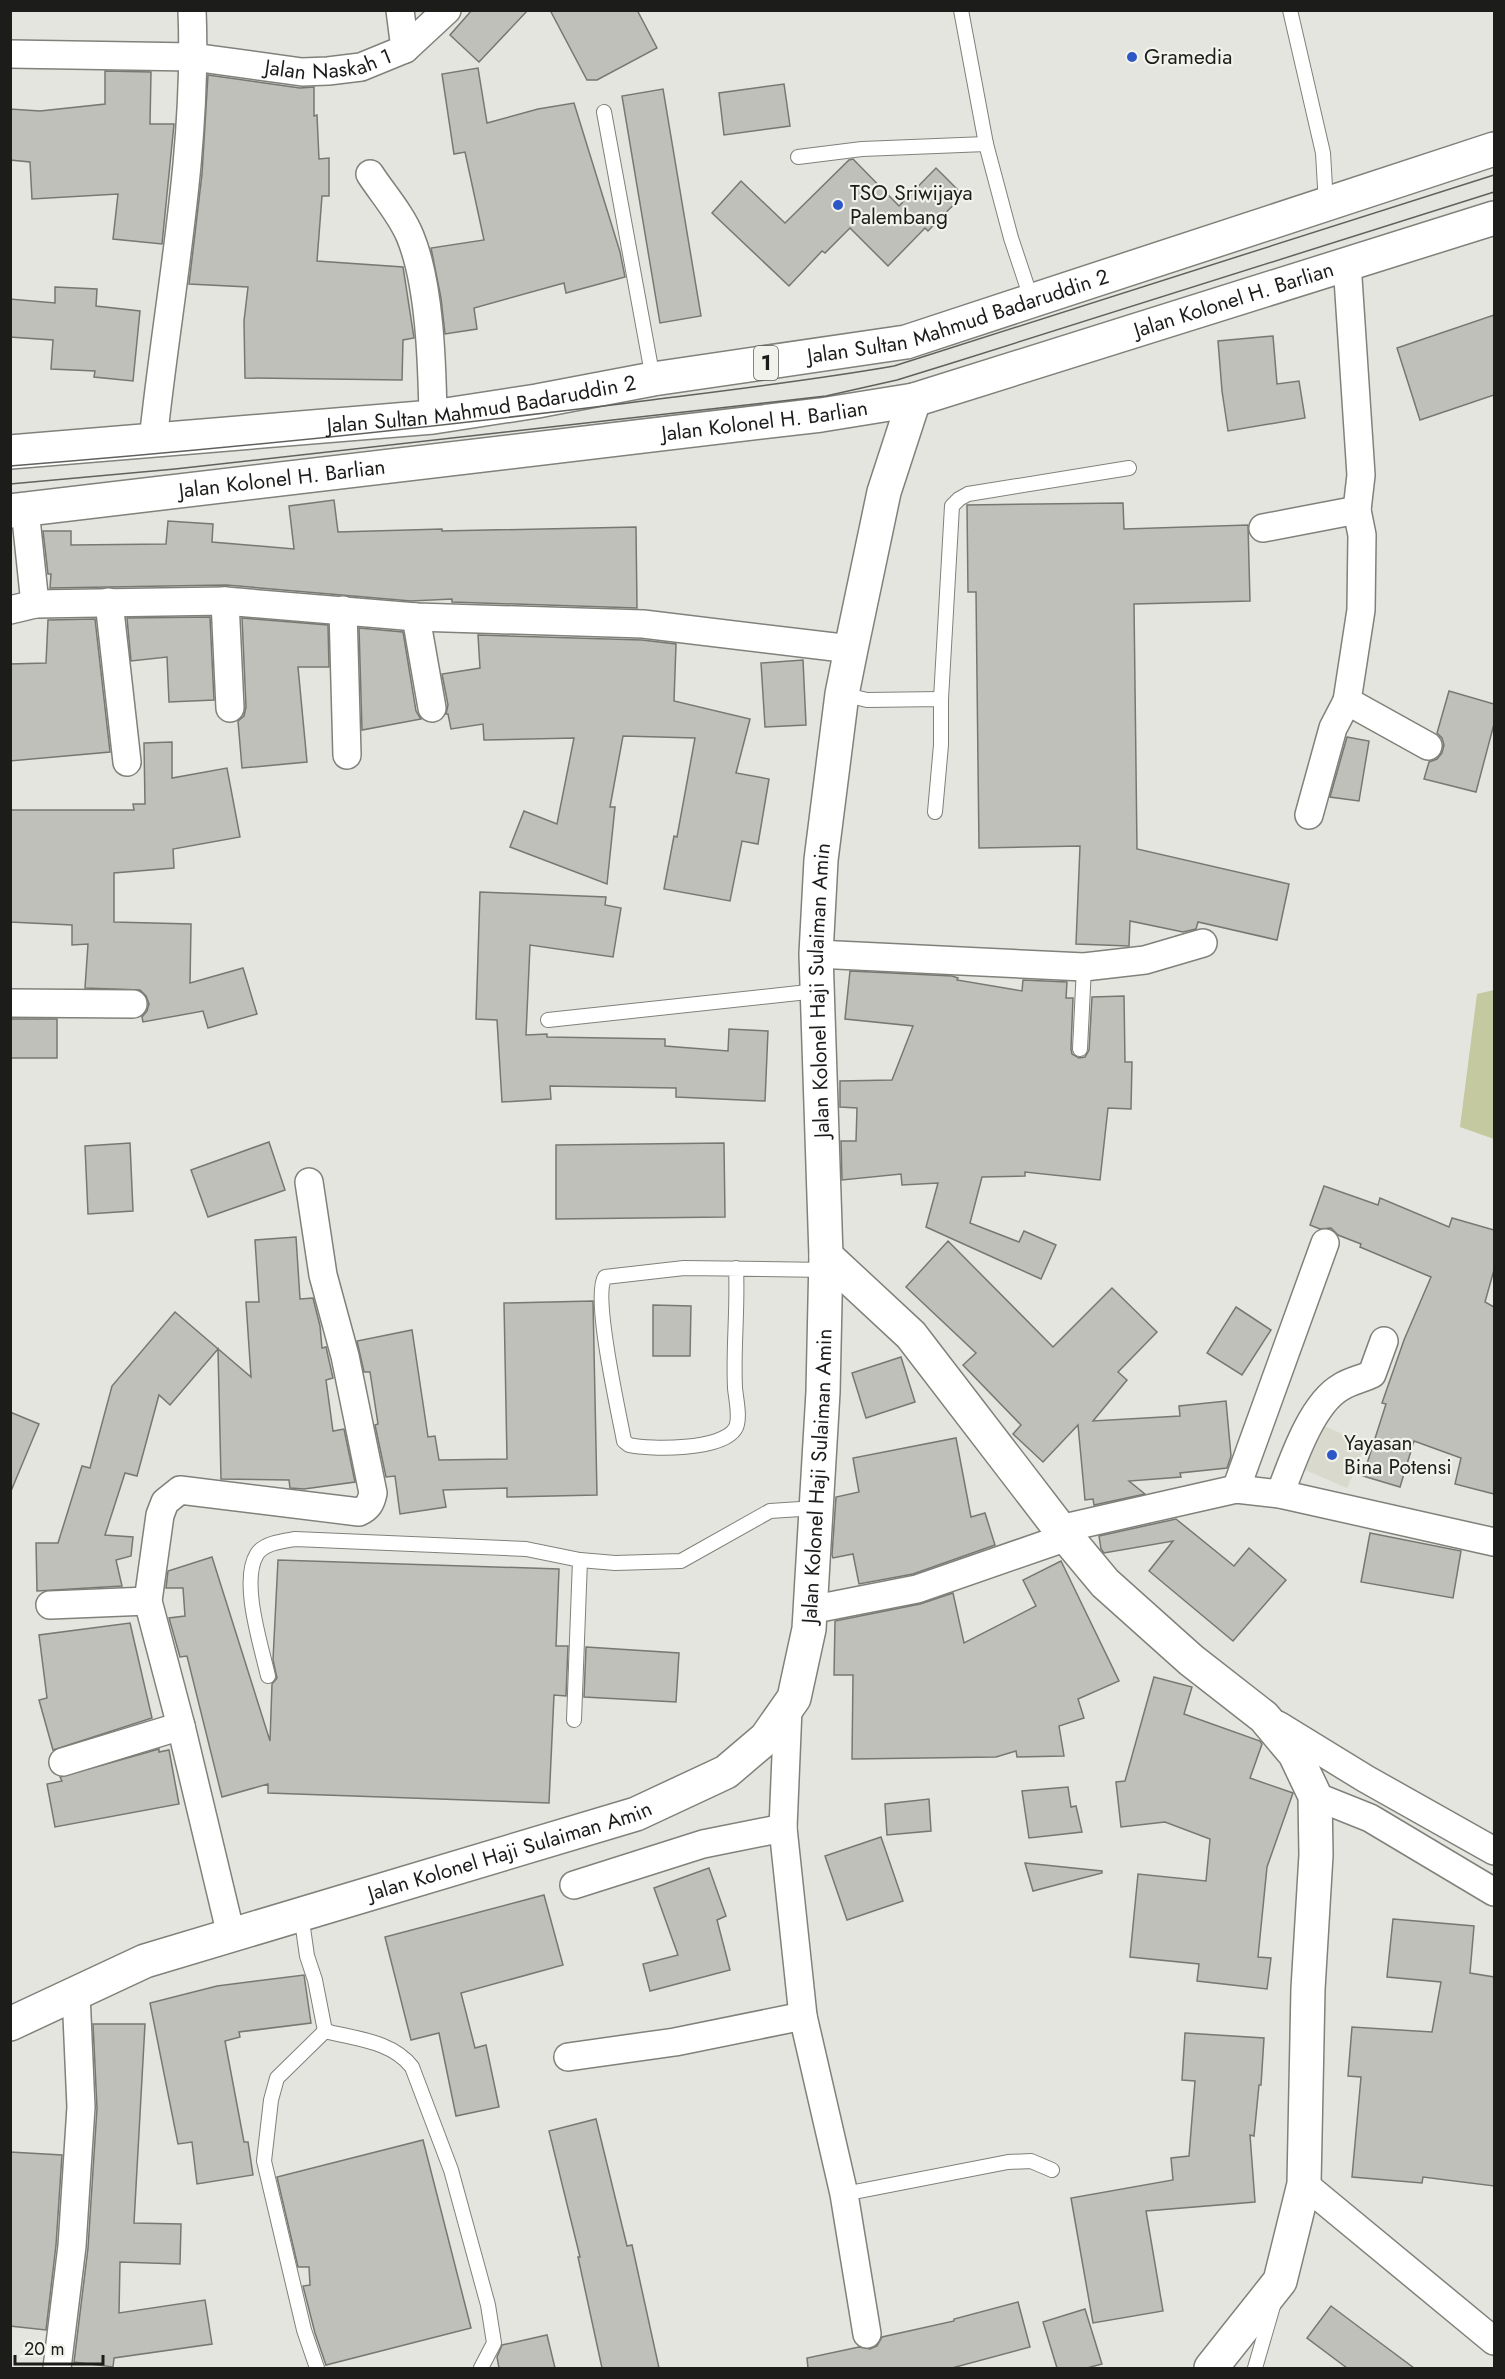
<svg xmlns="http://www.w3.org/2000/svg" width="1505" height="2379" font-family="Jost,sans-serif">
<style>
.built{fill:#d9dacd}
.green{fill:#c5c9a0}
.building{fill:#bfc0b9;stroke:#777872;stroke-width:1.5}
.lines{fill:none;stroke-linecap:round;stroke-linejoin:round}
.lane-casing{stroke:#80817b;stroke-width:16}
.street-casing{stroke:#80817b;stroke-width:30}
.secondary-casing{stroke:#80817b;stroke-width:36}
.highway-casing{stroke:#80817b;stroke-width:36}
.lane{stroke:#fff;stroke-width:14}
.street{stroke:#fff;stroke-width:27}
.secondary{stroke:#fff;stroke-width:33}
.highway{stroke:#fff;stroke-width:33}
.tram{stroke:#60615d;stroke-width:1.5}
.poi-dot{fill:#2d57c6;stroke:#f1f2eb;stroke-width:2}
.labels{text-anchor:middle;stroke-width:4.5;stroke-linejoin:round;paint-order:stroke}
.shield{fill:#f1f2eb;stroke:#5c5c59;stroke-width:1.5}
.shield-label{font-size:20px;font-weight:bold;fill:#1c1c1a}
.poi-label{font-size:21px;fill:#1c1c1a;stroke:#f1f2eb;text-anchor:start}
.street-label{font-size:21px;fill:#1c1c1a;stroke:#f1f2eb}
</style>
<rect width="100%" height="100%" fill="#e4e5de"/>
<polygon class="built" points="1317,1423 1366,1444 1347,1488 1298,1467"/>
<polygon class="green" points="1494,990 1494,1139 1460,1127 1477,994"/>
<g class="building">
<polygon points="472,10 528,10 479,62 450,35"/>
<polygon points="550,10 637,10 657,48 597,80 587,80"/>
<polygon points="478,68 487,123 538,109 574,103 620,252 625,277 566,293 564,283 474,308 477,329 445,334 441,298 431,248 484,240 465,152 454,154 442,74"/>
<polygon points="105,71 151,72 150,124 174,124 162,244 113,239 118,194 32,199 30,162 10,160 10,109 40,111 105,104"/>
<polygon points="208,75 300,88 314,87 314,116 317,115 319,159 329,158 329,196 322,196 317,261 403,267 414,338 403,340 402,380 245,378 244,321 248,287 189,284 202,174"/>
<polygon points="784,84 790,126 724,135 719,93"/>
<polygon points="663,89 701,316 660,323 622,96"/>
<polygon points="853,159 899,206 936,168 963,195 928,231 925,228 888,266 850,228 825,253 822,251 789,286 712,213 741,181 785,223 849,160"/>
<polygon points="55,287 97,289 96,306 140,311 133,381 94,377 95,371 51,369 53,340 10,337 10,299 55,303"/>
<polygon points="1494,315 1494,395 1420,420 1397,348"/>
<polygon points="1273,336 1277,384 1299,381 1305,418 1228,431 1222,391 1218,341"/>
<polygon points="334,500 338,532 442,529 442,531 636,527 637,608 452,602 452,599 411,601 226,585 50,588 51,574 48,574 43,531 71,531 71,545 166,544 168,521 213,524 212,542 294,549 289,506"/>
<polygon points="1123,503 1124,529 1248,525 1250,601 1134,604 1137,849 1289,884 1277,940 1198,922 1196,929 1183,932 1130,921 1129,946 1076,944 1080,846 979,848 976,592 968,592 967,505"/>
<polygon points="210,617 214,700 169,702 167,657 131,661 127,618"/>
<polygon points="242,618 328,625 329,667 298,667 307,762 242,768 238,721 244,716 246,707"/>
<polygon points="95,619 110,752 10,761 10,664 46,663 48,620"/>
<polygon points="359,628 403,632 416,711 421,719 362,730"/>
<polygon points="478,635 642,640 676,644 674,701 750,719 736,773 769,779 758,844 742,841 730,901 664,889 674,836 677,837 695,738 623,736 610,807 615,807 607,884 510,847 524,811 557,824 574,738 484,740 483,724 451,729 448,714 446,714 448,705 442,674 480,668"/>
<polygon points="803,660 806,725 765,727 761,663"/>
<polygon points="1449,691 1494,704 1494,724 1476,792 1424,779 1429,762 1437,759 1442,753 1444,745 1442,738 1437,733"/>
<polygon points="1347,737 1369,741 1359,801 1330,797"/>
<polygon points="172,742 172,778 227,768 240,837 173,849 174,868 114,873 114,922 191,924 190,983 243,968 257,1014 208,1028 203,1011 143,1022 142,1017 147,1011 149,1004 146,996 140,990 85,988 88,944 72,945 72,925 10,922 10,810 134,810 133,804 145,804 144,743"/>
<polygon points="480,892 606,897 605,905 621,908 613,957 530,945 526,1035 547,1034 547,1037 665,1039 665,1046 728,1051 729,1029 768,1031 765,1101 676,1097 676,1088 550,1086 551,1099 502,1102 497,1020 476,1019"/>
<polygon points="850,971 952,976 958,978 957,980 1022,991 1023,980 1067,982 1066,998 1073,998 1071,1049 1072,1054 1079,1058 1085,1057 1089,1050 1092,997 1124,996 1125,1062 1132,1062 1131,1109 1108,1108 1100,1180 1025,1172 1025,1176 982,1177 970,1223 1019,1242 1024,1231 1056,1245 1041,1279 926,1227 938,1183 902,1185 901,1174 842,1180 841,1141 856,1141 857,1108 840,1107 840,1081 892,1080 913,1026 845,1019"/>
<rect x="10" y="1019" width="47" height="39"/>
<polygon points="269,1142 285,1190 208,1217 191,1170"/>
<polygon points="130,1143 133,1211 88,1214 85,1146"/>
<polygon points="724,1143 725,1217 556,1219 556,1145"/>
<polygon points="1324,1186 1378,1205 1380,1198 1449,1227 1452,1218 1494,1230 1494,1270 1485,1302 1494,1307 1494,1494 1455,1484 1461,1458 1414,1441 1400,1487 1363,1476 1386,1404 1382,1403 1404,1340 1431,1277 1360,1247 1361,1244 1338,1235 1331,1228 1320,1229 1310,1225"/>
<polygon points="296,1237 300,1299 313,1298 320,1326 322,1348 326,1347 333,1378 326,1380 333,1431 344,1429 355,1482 304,1489 290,1488 289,1480 221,1479 218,1349 170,1405 159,1395 137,1476 125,1473 105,1535 133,1537 131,1556 116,1560 122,1586 37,1591 36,1543 58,1543 82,1466 90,1468 112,1386 175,1312 251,1377 246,1302 259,1302 255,1240"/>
<polygon points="948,1241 1053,1347 1112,1288 1157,1332 1118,1372 1127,1380 1093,1421 1180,1416 1179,1406 1226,1401 1231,1456 1227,1468 1180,1473 1181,1477 1129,1481 1145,1494 1094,1505 1093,1499 1085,1500 1078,1425 1043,1462 1013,1434 1021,1425 963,1365 976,1353 906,1287"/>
<polygon points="593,1301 597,1495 507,1497 507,1488 443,1490 446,1507 400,1514 395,1476 386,1477 375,1425 378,1424 370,1372 364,1372 357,1341 412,1330 428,1437 435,1436 439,1460 507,1459 504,1303"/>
<polygon points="653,1305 691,1306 690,1356 653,1356"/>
<polygon points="1236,1307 1271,1330 1242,1375 1207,1353"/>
<polygon points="901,1357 915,1402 866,1418 852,1373"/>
<polygon points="10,1412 39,1424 11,1491 10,1491"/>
<polygon points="956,1438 971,1517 985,1513 995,1545 913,1574 859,1584 853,1554 833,1558 832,1555 836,1497 859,1492 853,1458"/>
<polygon points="1176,1519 1234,1566 1249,1548 1286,1580 1233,1641 1149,1571 1173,1541 1104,1553 1101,1549 1099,1536"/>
<polygon points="1370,1533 1461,1551 1453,1598 1361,1582"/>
<polygon points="212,1557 270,1741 272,1684 277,1678 273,1660 278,1560 559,1569 556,1646 568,1646 566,1696 554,1695 549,1803 268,1793 268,1784 222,1797 187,1656 180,1657 169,1618 185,1616 183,1588 166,1588 168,1571"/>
<polygon points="1061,1561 1119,1681 1078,1699 1084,1718 1059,1726 1064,1756 1017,1757 1016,1751 996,1757 852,1759 853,1675 834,1675 835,1621 920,1604 953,1593 964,1643 1036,1606 1023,1580"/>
<polygon points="130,1623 152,1718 53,1750 39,1700 47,1698 39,1635"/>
<polygon points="586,1647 679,1653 676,1702 584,1697"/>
<polygon points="1154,1677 1192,1687 1184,1714 1260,1741 1262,1744 1250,1778 1293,1793 1267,1867 1258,1957 1271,1958 1267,1989 1197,1981 1199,1964 1130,1957 1138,1874 1206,1881 1210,1839 1165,1822 1121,1827 1116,1782 1125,1781"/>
<polygon points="159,1749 159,1752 169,1750 179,1804 55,1827 47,1784 62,1781 60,1777"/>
<polygon points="1068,1787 1071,1807 1076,1806 1082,1832 1029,1838 1022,1791"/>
<polygon points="929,1799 931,1831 887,1835 885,1804"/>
<polygon points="881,1837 903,1901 847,1920 825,1856"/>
<polygon points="1025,1863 1102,1871 1102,1873 1033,1891"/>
<polygon points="709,1868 726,1916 717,1920 730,1970 650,1991 643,1964 678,1955 654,1888"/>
<polygon points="544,1895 563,1965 461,1993 475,2048 486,2045 499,2107 456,2116 439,2033 411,2040 385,1937"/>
<polygon points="1393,1919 1474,1926 1470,1973 1494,1977 1494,2186 1423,2177 1422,2183 1352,2177 1361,2077 1348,2076 1352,2027 1432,2032 1441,1982 1387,1977"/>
<polygon points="304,1975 311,2023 239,2032 240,2037 225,2041 244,2142 248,2142 253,2175 197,2184 192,2142 178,2144 150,2003 217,1986"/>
<polygon points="93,2024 145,2024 134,2223 181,2224 180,2264 120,2262 119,2313 205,2300 212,2344 114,2358 113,2367 74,2362 88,2248 97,2108"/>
<polygon points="1185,2033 1264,2038 1261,2085 1259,2085 1254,2136 1250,2135 1255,2202 1146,2211 1163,2311 1093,2323 1071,2198 1173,2180 1171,2158 1189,2156 1195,2081 1182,2080"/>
<polygon points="596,2119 627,2246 632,2245 659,2368 602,2368 578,2257 580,2257 549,2131"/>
<polygon points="423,2140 471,2328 326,2365 315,2333 303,2286 310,2285 309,2267 298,2267 277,2177"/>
<polygon points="10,2152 62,2155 56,2245 46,2330 10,2326"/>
<polygon points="1018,2302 1030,2347 952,2368 808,2368 807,2358 859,2347 870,2349 877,2346 882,2337 954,2321 954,2319"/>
<polygon points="1331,2306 1359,2327 1414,2368 1347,2368 1307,2338"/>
<polygon points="1085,2309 1102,2364 1087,2368 1057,2368 1043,2322"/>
<polygon points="547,2335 555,2368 499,2368 497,2357 502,2345"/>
</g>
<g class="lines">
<g class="lane-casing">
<g id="lane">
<polyline points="961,10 986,144 1011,238 1032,301"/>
<polyline points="1290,10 1323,153 1326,204"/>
<polyline points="604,112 653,379"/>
<polyline points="798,157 862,149 986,144"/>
<polyline points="842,694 867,700 941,699 941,745 935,812"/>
<polyline points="941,699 952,506 959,499 968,494 1129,468"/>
<polyline points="548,1020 817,991"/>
<polyline points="1080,1049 1084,967"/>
<path d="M736,1268c2,40 -3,81 -1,120 1,11 6,32 0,41 -13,21 -84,21 -106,16l-5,-4c-5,-28 -32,-145 -19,-164l79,-9 143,2"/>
<path d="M268,1676c-7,-31 -28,-95 -11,-122 7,-11 26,-13 38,-15l231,10 54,11 35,3 66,-2 89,-50 46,-3"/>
<polyline points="574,1720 580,1560"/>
<path d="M301,1914l6,42 8,24 10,51c31,8 67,10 87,36l39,103 37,135 6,38 -13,25"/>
<polyline points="844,2194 1008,2162 1031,2161 1052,2170"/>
<polyline points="317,2368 304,2330 264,2161 271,2100 277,2078 325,2031"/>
<polyline points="1255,2368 1273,2306"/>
</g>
</g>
<g class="street-casing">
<g id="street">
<polyline points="400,10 405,49"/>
<path id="s1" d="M10,54l183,3 109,15 26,-1 33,-4 44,-18 42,-39"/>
<path d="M370,174c13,20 31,40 40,62 20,48 22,128 23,181"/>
<polyline points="1347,263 1361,475 1357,510 1362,535 1361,610 1347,701 1428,746"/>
<path d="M153,441c15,-143 45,-286 39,-431"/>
<polyline points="1263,528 1357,510"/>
<polyline points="225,601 230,708"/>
<polyline points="109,602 127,762"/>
<polyline points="35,604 225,601 416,617 643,624 851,649"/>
<polyline points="10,610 35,604 25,509"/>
<polyline points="343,610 347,755"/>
<polyline points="416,617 432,708"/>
<polyline points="1309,815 1333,728 1347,701"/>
<polyline points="816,954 1084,967 1145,960 1203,943"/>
<polyline points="10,1003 133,1004"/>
<polyline points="1236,1489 1325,1243"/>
<path d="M1280,1494c12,-31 31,-90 61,-107 9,-6 21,-8 31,-13l12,-33"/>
<polyline points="1060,1529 1236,1489 1280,1494 1494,1542"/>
<polyline points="50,1605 148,1601"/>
<polyline points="810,1610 917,1589 1067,1537"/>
<polyline points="788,1708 783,1828 803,2016 844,2194 867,2334"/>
<polyline points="1278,1725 1366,1779 1494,1851"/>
<polyline points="63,1762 181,1726"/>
<polyline points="1315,1796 1370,1818 1494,1892"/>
<polyline points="574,1885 703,1844 783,1828"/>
<path d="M231,1935l-50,-209 -33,-125 12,-86 5,-13 15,-12 179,22c9,-4 12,-9 14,-19l-28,-137 -22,-81 -14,-93"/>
<polyline points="568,2057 675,2042 803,2016"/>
<polyline points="1304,2184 1494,2341"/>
<polyline points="57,2368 72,2246 81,2107 76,1993"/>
</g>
</g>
<g class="secondary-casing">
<g id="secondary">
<polyline points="826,1256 911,1335 1060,1529 1105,1583 1191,1660 1264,1717 1295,1754 1315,1796 1316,1855 1308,1989 1304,2184 1280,2281 1211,2368"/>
<path id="s2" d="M10,2024l135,-63 491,-147 90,-42 40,-34 28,-40 15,-69 14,-237 3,-136 -10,-302 5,-94 21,-166 9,-45 33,-157 30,-92"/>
</g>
</g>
<g class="highway-casing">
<g id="highway">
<path id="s3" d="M10,452l423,-35 104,-16 116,-22 253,-37 588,-193"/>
<path id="s4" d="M10,511l811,-96 93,-15 580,-182"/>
</g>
</g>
<use href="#lane" class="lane"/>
<use href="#street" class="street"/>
<use href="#secondary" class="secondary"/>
<use href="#highway" class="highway"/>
<g class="tram">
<path d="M10,466c204,-16 407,-37 610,-62 91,-12 183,-22 274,-38l600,-191"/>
<polyline points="10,484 175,469 826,396 897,380 952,363 1494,192"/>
</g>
</g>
<g class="poi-dot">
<circle cx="1132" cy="57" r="6"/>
<circle cx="838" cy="205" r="6"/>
<circle cx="1332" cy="1455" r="6"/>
</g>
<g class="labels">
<rect class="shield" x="754" y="346" width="24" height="34" rx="4.5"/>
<g class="shield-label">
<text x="766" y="370">1</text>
</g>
<g class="poi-label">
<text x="1144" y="64">Gramedia</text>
<text x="850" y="200">TSO Sriwijaya<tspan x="850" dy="24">Palembang</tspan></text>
<text x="1344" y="1450">Yayasan<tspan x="1344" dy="24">Bina Potensi</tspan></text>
</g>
<g class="street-label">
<text dy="7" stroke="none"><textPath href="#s1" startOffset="320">Jalan Naskah 1</textPath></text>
<text dy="7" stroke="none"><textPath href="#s4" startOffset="1246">Jalan Kolonel H. Barlian</textPath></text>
<text dy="7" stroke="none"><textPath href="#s3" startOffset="960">Jalan Sultan Mahmud Badaruddin 2</textPath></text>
<text dy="7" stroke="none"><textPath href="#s3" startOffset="474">Jalan Sultan Mahmud Badaruddin 2</textPath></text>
<text dy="7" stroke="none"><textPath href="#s4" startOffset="760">Jalan Kolonel H. Barlian</textPath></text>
<text dy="7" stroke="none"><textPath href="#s4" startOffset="274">Jalan Kolonel H. Barlian</textPath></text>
<text dy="7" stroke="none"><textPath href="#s2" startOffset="1572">Jalan Kolonel Haji Sulaiman Amin</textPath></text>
<text dy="7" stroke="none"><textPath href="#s2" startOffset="1086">Jalan Kolonel Haji Sulaiman Amin</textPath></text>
<text dy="7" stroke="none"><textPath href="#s2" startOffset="530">Jalan Kolonel Haji Sulaiman Amin</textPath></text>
</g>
</g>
<rect width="1505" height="2379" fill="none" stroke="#1c1c1a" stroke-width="24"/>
<path d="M15 2355v9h88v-9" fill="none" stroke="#1c1c1a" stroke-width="3"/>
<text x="24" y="2355" font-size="18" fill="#1c1c1a" stroke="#f1f2eb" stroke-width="4.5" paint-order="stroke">20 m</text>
</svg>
